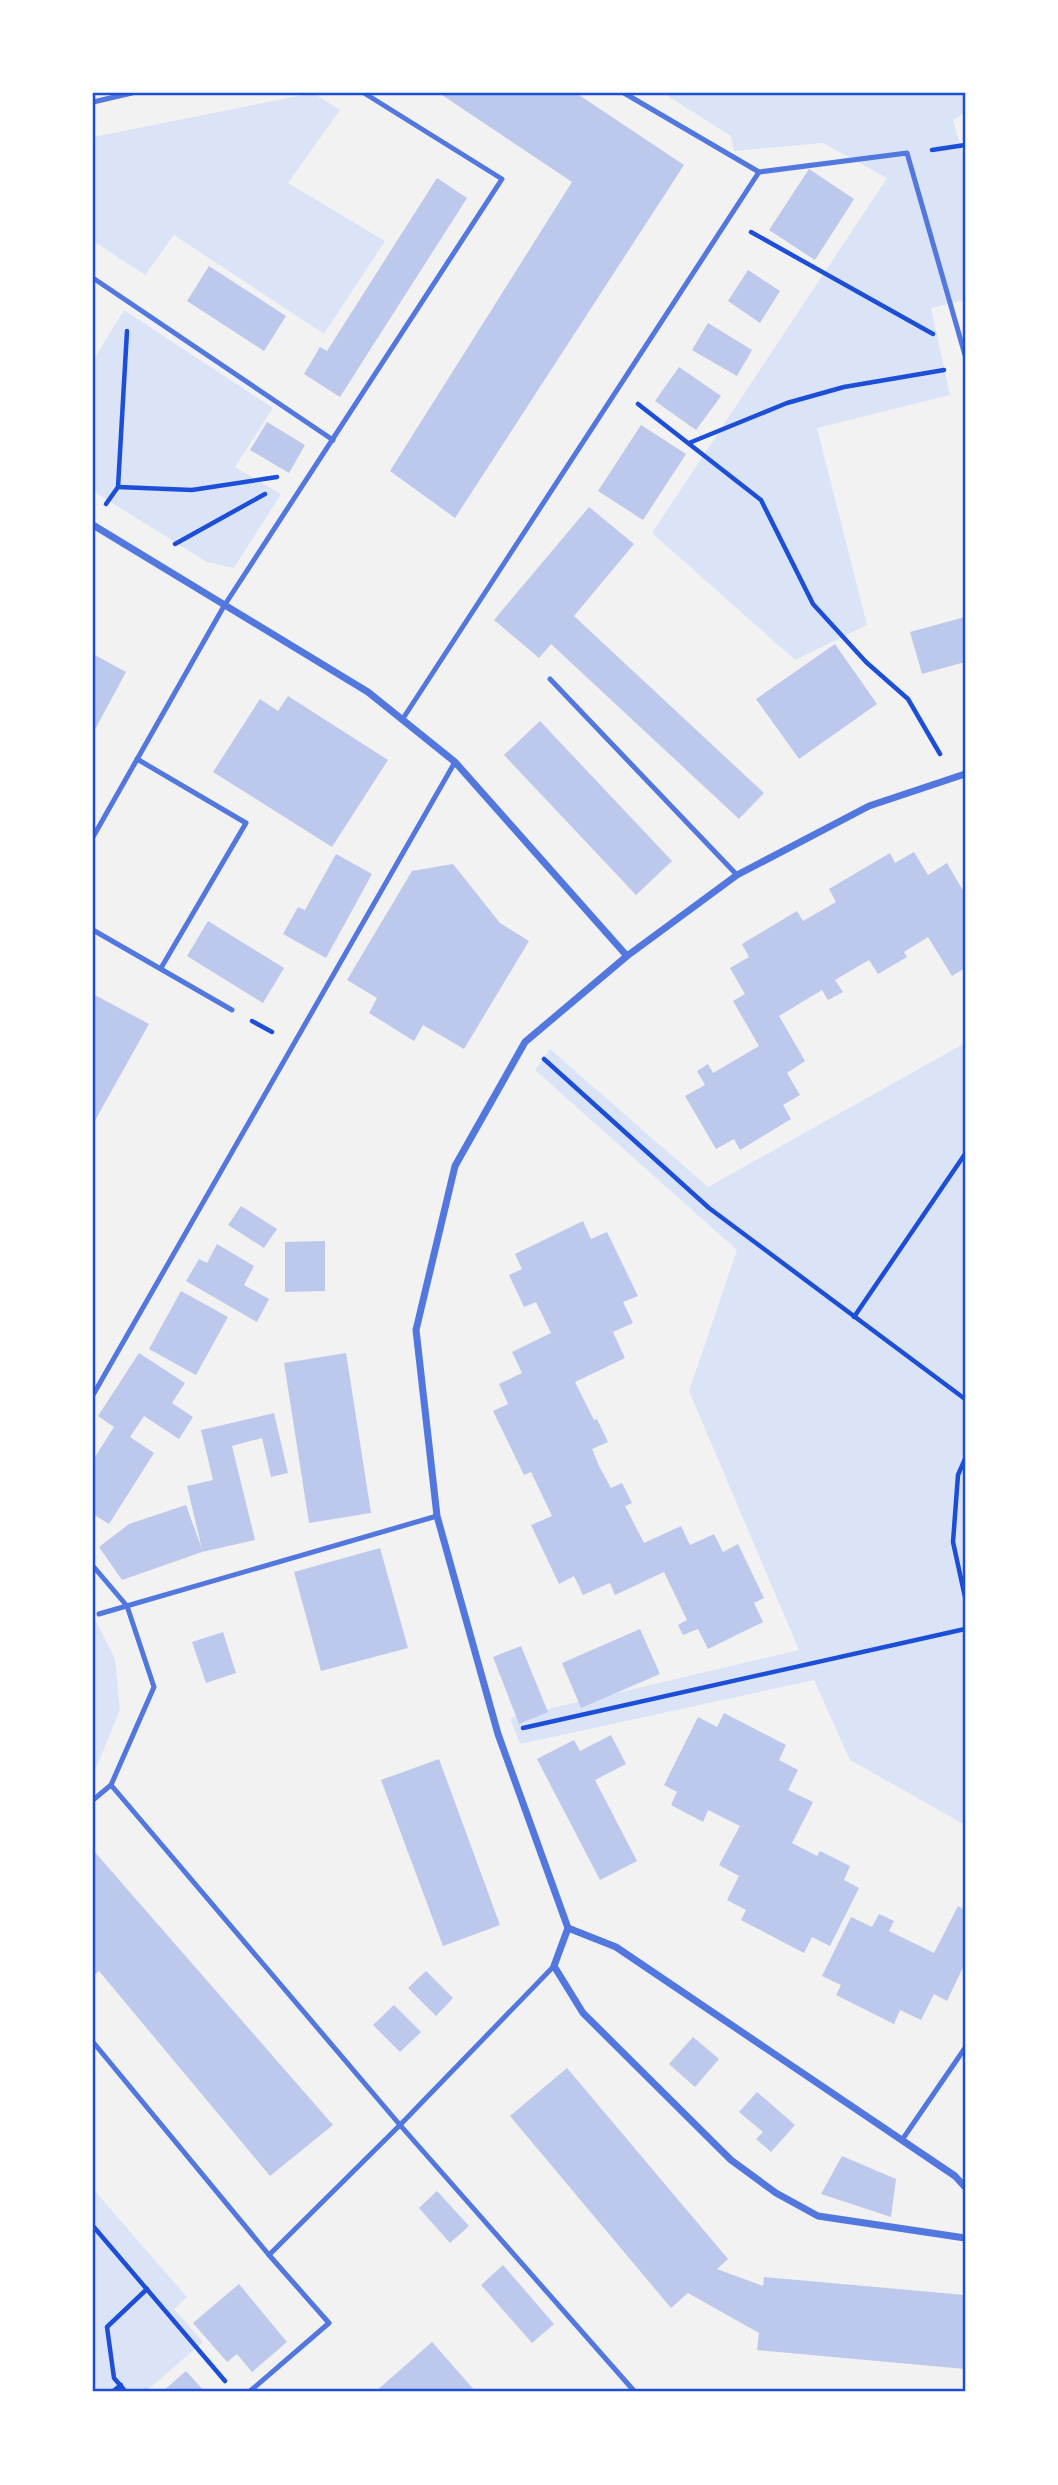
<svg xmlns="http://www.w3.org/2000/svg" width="1058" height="2485" font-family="'Fira Sans Condensed',sans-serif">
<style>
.green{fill:#dbe4f7}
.building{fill:#bdc9ec}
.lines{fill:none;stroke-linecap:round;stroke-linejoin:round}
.path{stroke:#1d4ed8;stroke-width:4.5}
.service{stroke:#5277de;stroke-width:5}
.minor{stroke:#5277de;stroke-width:7}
.neatline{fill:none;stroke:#1d4ed8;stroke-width:2.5}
</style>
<rect width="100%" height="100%" fill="#f2f2f2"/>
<g class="green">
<polygon points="313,93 340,110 288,183 385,241 324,334 174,235 145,275 93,241 93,137"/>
<polygon points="663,93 965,93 965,113 953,120 965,162 965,300 931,308 950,395 817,428 867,625 795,660 652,533 887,178 823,143 734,151 731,136"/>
<polygon points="124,310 273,408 235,467 281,494 234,568 207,562 93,491 93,361"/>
<polygon points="965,1043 965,1825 850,1760 814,1680 520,1744 510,1718 799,1650 689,1391 737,1250 535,1070 550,1049 708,1187"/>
<polygon points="93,1615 115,1659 120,1710 93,1775"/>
<polygon points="93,2189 187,2297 174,2309 203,2342 145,2392 93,2392"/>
</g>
<g class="building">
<polygon points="439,93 576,93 684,165 455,518 390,471 572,182"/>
<polygon points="809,169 854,199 815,260 769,230"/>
<polygon points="437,178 467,198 340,397 304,374 320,347 327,351"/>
<polygon points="209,266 286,316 264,351 187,301"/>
<polygon points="748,270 780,291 760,323 728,301"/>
<polygon points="708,323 752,350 737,376 692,350"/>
<polygon points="679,367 721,396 696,430 655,401"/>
<polygon points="267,422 305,445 289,473 250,450"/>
<polygon points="641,425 686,454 643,520 598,491"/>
<polygon points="589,507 634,544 574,616 764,793 739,819 551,644 539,658 494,620"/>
<polygon points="965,617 965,662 922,674 910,632"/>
<polygon points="835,644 877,704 799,759 756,699"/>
<polygon points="93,654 126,672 93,733"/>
<polygon points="288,696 388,760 332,847 213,772 260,699 278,711"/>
<polygon points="540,721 672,861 636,895 504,755"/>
<polygon points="914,852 928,875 947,863 965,894 965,968 952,976 928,937 904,952 907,957 878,974 869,960 835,980 843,992 828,1000 822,990 779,1016 805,1061 787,1073 800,1095 783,1105 791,1119 740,1150 734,1139 716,1149 685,1096 705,1085 697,1071 708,1064 713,1073 759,1046 733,1001 745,994 730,968 749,957 742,944 797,911 803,921 836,902 829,889 890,853 895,863"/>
<polygon points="336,854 372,874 326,958 283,934 298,907 305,910"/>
<polygon points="453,864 500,923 529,941 464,1049 423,1025 414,1041 369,1013 377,998 347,980 412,871"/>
<polygon points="208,921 284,968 263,1003 187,956"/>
<polygon points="93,994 149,1024 93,1124"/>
<polygon points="241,1206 277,1229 264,1248 228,1225"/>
<polygon points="583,1221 591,1239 607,1232 638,1296 623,1302 633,1323 613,1332 625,1358 575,1382 594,1420 597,1419 608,1442 592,1449 599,1466 611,1488 622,1483 632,1503 625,1506 644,1543 681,1526 690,1545 714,1534 723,1552 738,1544 764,1598 754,1603 763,1622 708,1649 698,1629 683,1635 678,1625 687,1620 664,1572 615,1595 610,1583 583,1595 574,1576 559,1584 531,1525 552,1516 531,1472 524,1475 493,1411 508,1404 499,1384 522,1373 512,1352 551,1333 536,1302 524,1307 509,1275 522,1269 515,1254"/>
<polygon points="325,1241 325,1291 285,1292 285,1242"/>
<polygon points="217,1244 254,1266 244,1285 269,1299 257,1322 186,1281 199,1259 207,1263"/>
<polygon points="181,1291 228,1317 196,1375 149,1349"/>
<polygon points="139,1353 185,1383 172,1403 193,1417 179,1439 144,1416 130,1437 154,1453 109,1524 93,1514 93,1460 114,1427 98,1416"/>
<polygon points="346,1353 371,1513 309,1523 284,1363"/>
<polygon points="274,1413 288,1473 271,1477 262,1438 232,1446 255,1540 202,1552 122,1580 99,1547 129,1524 186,1505 202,1549 187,1486 213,1480 201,1430"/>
<polygon points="380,1548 408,1648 321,1671 294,1572"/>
<polygon points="640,1629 660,1674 581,1708 562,1663"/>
<polygon points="223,1632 236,1673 206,1683 192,1642"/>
<polygon points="521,1646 548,1712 519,1724 493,1657"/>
<polygon points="724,1713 786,1745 779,1760 798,1770 788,1790 813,1802 792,1843 817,1856 820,1851 850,1866 844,1880 859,1888 830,1946 812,1937 804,1953 741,1920 746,1910 727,1900 739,1876 719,1865 740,1826 708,1810 703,1822 671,1805 677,1792 664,1785 698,1717 717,1727"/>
<polygon points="611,1735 626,1764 595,1780 637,1861 600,1880 537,1759 574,1740 580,1751"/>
<polygon points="439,1759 500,1925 443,1946 381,1780"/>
<polygon points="93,1850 333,2125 270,2176 99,1971 93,1976"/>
<polygon points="958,1906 965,1910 965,1963 947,2001 934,1994 921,2020 900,2010 894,2024 836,1995 841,1985 822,1976 851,1917 872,1927 879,1914 894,1921 889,1931 934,1953"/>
<polygon points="426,1971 453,1998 436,2016 408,1988"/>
<polygon points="394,2005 421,2032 400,2052 373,2025"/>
<polygon points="693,2037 719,2059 695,2087 669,2064"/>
<polygon points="567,2068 728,2259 717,2269 763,2286 764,2277 965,2295 965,2369 757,2350 759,2333 688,2293 671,2308 510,2116"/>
<polygon points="757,2092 795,2125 771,2152 756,2139 763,2132 739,2112"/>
<polygon points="842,2156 896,2179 891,2217 821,2194"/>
<polygon points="437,2191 469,2226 450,2243 419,2208"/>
<polygon points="503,2265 554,2324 532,2343 481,2285"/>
<polygon points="239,2284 287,2342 252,2372 237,2354 227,2362 193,2323"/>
<polygon points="432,2342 476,2392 375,2392"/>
<polygon points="186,2371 205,2392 162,2392"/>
</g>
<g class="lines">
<g class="path">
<polyline points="932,150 965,145"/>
<polyline points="751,232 933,334"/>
<polyline points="638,404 761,500 813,604 866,662 908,699 940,754"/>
<polyline points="689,443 787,403 844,387 944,370"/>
<polyline points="118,487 192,490 277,477"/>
<polyline points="106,504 118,487 127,331"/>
<polyline points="175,544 265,494"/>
<polyline points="252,1021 272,1032"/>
<polyline points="544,1059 709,1208 965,1399"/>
<polyline points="854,1317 965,1154"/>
<polyline points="965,1459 958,1475 953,1542 965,1597"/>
<polyline points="523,1728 965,1629"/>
<polyline points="93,2226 225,2381"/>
<polyline points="112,2392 121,2385"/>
<polyline points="126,2392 114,2378 107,2327 147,2289"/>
<polyline points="130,2392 147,2391"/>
</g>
<g class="service">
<polyline points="624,93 759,172 907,153 965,355"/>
<polyline points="93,102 132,93"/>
<polyline points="93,278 333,440"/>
<polyline points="550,679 737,875"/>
<polyline points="402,720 759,172"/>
<polyline points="137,759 246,823 161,968"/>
<polyline points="93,837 224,606 502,179 364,93"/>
<polyline points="93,930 232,1010"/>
<polyline points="93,1395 455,762"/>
<polyline points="93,1566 127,1606 154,1687 111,1785"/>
<polyline points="99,1614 437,1516"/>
<polyline points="93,1800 111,1785 400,2125 635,2392"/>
<polyline points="93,2042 269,2255"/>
<polyline points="902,2140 965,2048"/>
<polyline points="249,2392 329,2323 269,2255 400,2125 554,1966"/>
</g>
<g class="minor">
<polyline points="93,525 368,692 455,762 627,956"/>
<polyline points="965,774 869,806 737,875 627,956 525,1042 455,1166 416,1330 437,1516 498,1734 568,1928 554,1966 583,2013 731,2160 776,2193 818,2216 965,2238"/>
<polyline points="568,1928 616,1947 955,2176 965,2187"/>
</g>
</g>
<rect width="1058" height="2485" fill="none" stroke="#ffffff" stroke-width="189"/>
<rect x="94" y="94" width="870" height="2296" class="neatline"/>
</svg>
